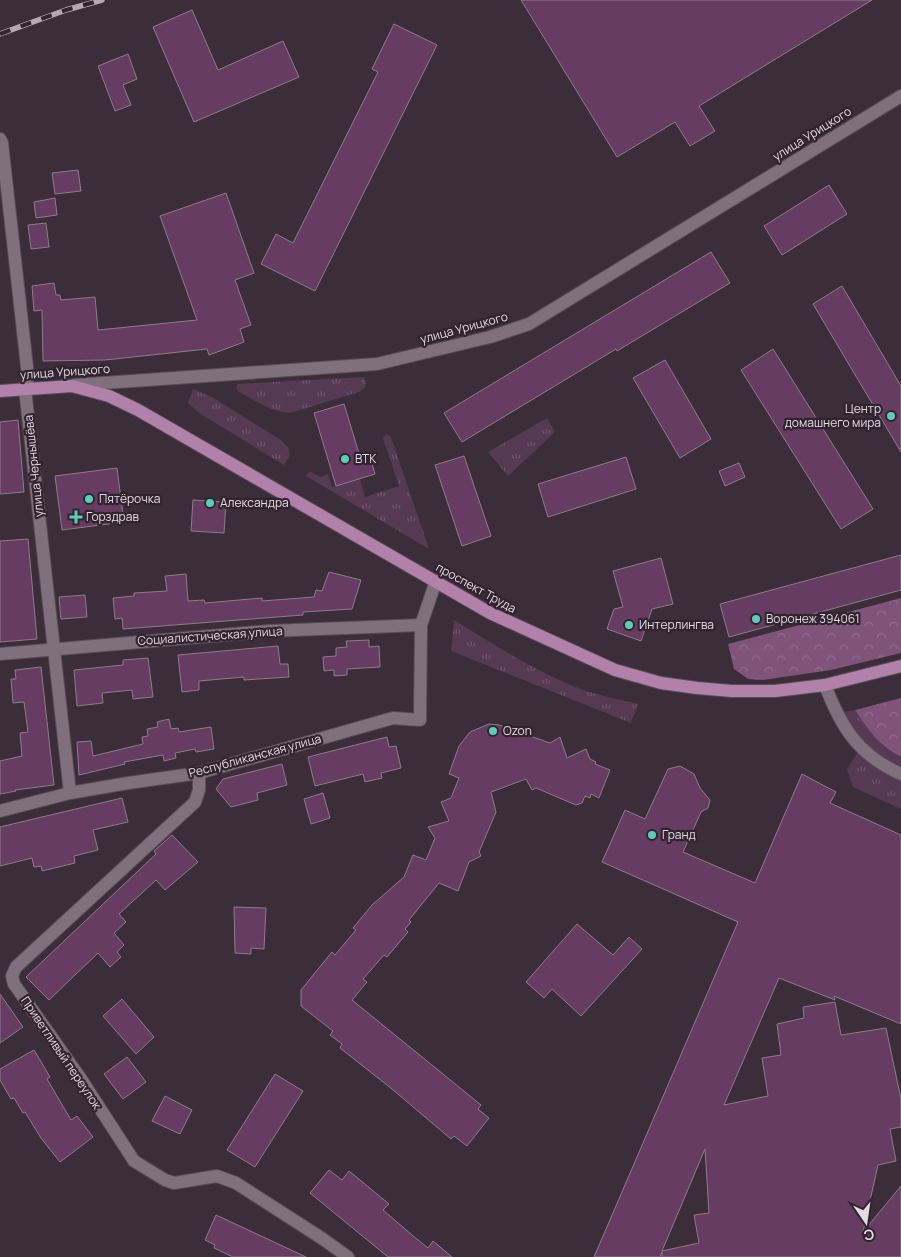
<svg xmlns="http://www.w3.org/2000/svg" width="901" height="1257" font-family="Manrope,sans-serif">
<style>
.grass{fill:url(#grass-tufts)}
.forest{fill:url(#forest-crowns)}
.building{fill:#673c62;stroke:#8d7c8a;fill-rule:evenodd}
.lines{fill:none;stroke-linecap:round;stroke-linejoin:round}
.minor-casing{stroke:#584c56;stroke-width:14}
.major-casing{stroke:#584c56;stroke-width:14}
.minor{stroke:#806f7d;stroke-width:12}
.major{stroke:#b181ab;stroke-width:12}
.rail-casing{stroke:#b4a9b2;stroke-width:5.5}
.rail{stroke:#31232f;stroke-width:4;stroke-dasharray:11;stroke-linecap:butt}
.poi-dot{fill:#5bcebb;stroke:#31232f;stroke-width:2}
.labels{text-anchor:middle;stroke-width:4.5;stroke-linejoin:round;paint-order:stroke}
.street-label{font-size:12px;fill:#e3dae2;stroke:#31232f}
.poi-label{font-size:12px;fill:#e3dae2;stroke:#31232f;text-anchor:start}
</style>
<defs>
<pattern id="grass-tufts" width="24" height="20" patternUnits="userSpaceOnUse" patternTransform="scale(1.25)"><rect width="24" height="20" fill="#563953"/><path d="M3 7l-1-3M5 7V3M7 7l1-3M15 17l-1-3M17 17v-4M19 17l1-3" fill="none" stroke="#6e556b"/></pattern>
<pattern id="forest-crowns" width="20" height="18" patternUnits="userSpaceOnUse" patternTransform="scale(1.25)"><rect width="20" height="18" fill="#80537a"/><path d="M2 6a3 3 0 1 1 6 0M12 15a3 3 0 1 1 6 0" fill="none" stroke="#926b8d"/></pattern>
</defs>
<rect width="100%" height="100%" fill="#3b2d39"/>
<g class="grass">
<path d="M364,377l2,5 -1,6 -6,4 -69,21c-19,-1 -34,-12 -51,-21l-3,-4 2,-4z"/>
<polygon points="193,389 212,397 281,440 288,447 290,455 284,465 199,413 188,403"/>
<polygon points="547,418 555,432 508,476 488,452"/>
<polygon points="386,434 391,437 429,549 306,476 308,473 311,472 320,477 328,474 332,487 360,479 365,497 399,486 383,438"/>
<path d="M454,620c42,26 85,54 132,71 17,5 35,9 52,13l-7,19 -180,-72z"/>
<path d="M855,710c12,19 25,37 46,48v16l-37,-23 -21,-39z"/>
<polygon points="858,752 886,774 901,780 901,809 853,787 847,769"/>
</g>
<g class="forest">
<polygon points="901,598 901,653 831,670 763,680 748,679 734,669 728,644"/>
<path d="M901,698v59c-21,-10 -34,-28 -46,-47z"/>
</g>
<g class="building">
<polygon points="521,0 872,0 699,106 715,131 690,146 675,122 617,157"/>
<polygon points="192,10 218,70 283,41 299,77 194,122 153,27"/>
<polygon points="394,24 437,45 315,291 261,264 276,234 293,243 378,72 372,69"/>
<polygon points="128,54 137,79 123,85 131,105 115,111 98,66"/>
<polygon points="78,170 81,191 55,194 52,173"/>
<polygon points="829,185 847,214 782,255 764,226"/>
<polygon points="226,193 254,273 235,280 251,325 240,329 244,342 209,355 207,349 105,360 43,361 42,310 34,311 32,286 54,283 56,295 60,295 61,300 95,297 98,330 197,320 160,216"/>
<polygon points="55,198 57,215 36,218 34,202"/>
<polygon points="46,223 49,247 31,249 28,225"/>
<polygon points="711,252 730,283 617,351 616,349 462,442 444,413"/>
<polygon points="842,286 901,386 901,452 813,304"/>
<polygon points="773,349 873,509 841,529 741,370"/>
<polygon points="665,360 711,439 680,458 633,378"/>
<polygon points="344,404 361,460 370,457 375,474 336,486 314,413"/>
<polygon points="18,420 24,492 0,494 0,422"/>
<polygon points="464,456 491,536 462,546 435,465"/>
<polygon points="626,457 636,489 548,517 538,484"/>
<polygon points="739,463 745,477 725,486 719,471"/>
<polygon points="117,468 124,522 62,530 55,476"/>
<polygon points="193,500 226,502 224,533 191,531"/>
<polygon points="28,539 37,639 0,642 0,541"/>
<polygon points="901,555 901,590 729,637 720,604"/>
<polygon points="661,558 673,604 652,609 641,641 607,629 614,609 623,607 613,571"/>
<polygon points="329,572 361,580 352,609 303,612 303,615 123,629 122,618 115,619 113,598 134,596 134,593 167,591 165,576 186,574 188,601 204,600 205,603 262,598 262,601 314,597 316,590 322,591"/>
<polygon points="85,595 87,617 61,619 59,597"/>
<polygon points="369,640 369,647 379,646 380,667 347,669 347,675 334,676 334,670 324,671 323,657 336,656 336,648 347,647 346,641"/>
<polygon points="278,646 280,664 288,664 289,677 244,680 244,677 199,681 199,690 182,692 178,655"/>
<polygon points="148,658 153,697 133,699 132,690 102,693 103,703 77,706 74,670 123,665 123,660"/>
<polygon points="41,667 54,785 15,790 16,791 0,794 0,761 22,756 20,733 28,732 24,702 13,703 11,679 16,679 15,670"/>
<polygon points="169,719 171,729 178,728 179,732 211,727 214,749 196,752 195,749 175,753 176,758 164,761 163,755 124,762 125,764 79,775 77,742 91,741 93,756 143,744 142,737 148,736 147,729 158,727 157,722"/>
<polygon points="489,724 499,725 550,743 560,737 567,758 586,749 590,759 596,762 595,764 610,770 599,798 591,794 590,798 585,796 582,803 576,805 536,788 532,790 526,779 491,792 496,812 479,852 481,856 469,862 458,891 439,883 409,920 411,922 405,929 408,932 387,957 384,955 363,979 367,982 352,1000 481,1105 478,1109 489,1118 467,1146 454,1136 451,1139 392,1089 340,1048 342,1044 330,1035 333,1031 301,1006 301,990 332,952 335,955 356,930 353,928 372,905 404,877 413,855 426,860 435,838 428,827 449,821 441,802 451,798 459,778 449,774 459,746 470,732"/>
<polygon points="387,737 389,747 396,746 401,768 381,773 382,778 365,782 363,774 315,786 308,757"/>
<polygon points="282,764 287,785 257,793 258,800 231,807 216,789 223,779"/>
<path d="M680,766l14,8 6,14 10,12 -2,8 -7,4 -18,40 72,31 47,-109 34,18 -6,11 71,32v189l-67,-28 1,4 -56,-22 -55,127 44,-9 -6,-38 19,-3 -4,-31 27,-6 -1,-11 32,-5 6,33 45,-7 15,71v28l-11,2 6,32 -18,4 -15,67 38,-46v71h-239v-5l-2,5h-66l144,-335 -136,-60 23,-52 20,9 23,-50zM705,1149l4,64 -15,2 5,28 -37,8z"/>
<polygon points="323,793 330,818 311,824 304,799"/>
<polygon points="122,798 128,822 93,830 98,850 74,856 75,863 42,871 41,866 34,867 32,858 0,866 0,827"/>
<polygon points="172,835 198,862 165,890 156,880 119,914 126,922 114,933 124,945 117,952 121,957 110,967 98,953 49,1000 26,977 156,854 154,851"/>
<polygon points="234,907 266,908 264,949 251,948 251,954 235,953"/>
<polygon points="577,924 613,955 629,937 642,949 581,1016 552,989 544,998 526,982"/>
<polygon points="0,994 23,1027 0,1043"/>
<polygon points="122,999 154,1037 136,1054 103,1016"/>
<polygon points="34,1050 50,1077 47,1079 71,1120 77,1116 93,1137 60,1162 41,1138 25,1112 23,1113 14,1098 11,1099 0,1080 0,1069"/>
<polygon points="127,1057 146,1082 123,1099 104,1074"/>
<polygon points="275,1074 303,1091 255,1167 227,1150"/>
<polygon points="165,1096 192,1110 180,1134 152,1121"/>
<polygon points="329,1170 342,1180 349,1171 389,1204 383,1210 412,1235 428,1248 433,1241 452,1257 388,1257 310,1193"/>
<polygon points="216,1215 306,1257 233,1257 214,1248 215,1245 205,1240"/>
</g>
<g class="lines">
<g class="minor-casing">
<g id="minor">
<polyline points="0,139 2,143 28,376 25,389 70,793"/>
<polyline points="74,385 377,364 490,337 529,324 901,96"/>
<polyline points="0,654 269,631 421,625"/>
<path d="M825,685c16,42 33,70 76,89"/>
<polyline points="199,773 199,790 195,802 16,967 12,976 14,984 81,1079 134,1161 165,1180 174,1183 217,1176 236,1183 323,1239 348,1257"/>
<polyline points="0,811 70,793 128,783 199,773 393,718 420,720 421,625 436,581"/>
</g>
</g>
<g class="major-casing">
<polyline id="major" points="0,391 72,386 109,396 138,410 490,613 615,670 661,683 697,688 732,691 775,691 825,685 901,666"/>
</g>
<use href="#minor" class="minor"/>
<use href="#major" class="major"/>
<g class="rail-casing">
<polyline id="rail" points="0,34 66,10 102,0"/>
</g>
<use href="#rail" class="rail"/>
</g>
<g class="poi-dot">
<circle cx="891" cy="416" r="5"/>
<circle cx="345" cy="459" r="5"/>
<circle cx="89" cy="499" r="5"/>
<circle cx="210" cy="503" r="5"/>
<path d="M73.5 509.5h5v5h5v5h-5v5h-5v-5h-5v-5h5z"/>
<circle cx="756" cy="619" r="5"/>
<circle cx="629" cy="625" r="5"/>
<circle cx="493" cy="731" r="5"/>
<circle cx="652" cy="835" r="5"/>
</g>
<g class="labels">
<g class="street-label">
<text transform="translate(812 134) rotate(-32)" y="4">улица Урицкого</text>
<text transform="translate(464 328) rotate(-15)" y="4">улица Урицкого</text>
<text transform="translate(65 372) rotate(-4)" y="4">улица Урицкого</text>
<text transform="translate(34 466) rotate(-96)" y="4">улица Чернышёва</text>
<text transform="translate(476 588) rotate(29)" y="4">проспект Труда</text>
<text transform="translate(210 636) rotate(-4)" y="4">Социалистическая улица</text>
<text transform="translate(255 756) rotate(-15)" y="4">Республиканская улица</text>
<text transform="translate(61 1053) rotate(56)" y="4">Приветливый переулок</text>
</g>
<g class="poi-label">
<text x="881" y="413" text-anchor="end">Центр<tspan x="881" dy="14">домашнего мира</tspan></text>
<text x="355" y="463">ВТК</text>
<text x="99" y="503">Пятёрочка</text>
<text x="220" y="507">Александра</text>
<text x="86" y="521">Горздрав</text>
<text x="766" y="623">Воронеж 394061</text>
<text x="639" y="629">Интерлингва</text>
<text x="503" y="735">Ozon</text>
<text x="662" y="839">Гранд</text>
</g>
</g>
<g transform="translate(866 1222) rotate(167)" stroke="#31232f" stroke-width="4" paint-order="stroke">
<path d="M0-4L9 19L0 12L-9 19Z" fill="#e3dae2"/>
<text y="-8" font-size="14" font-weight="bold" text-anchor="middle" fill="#e3dae2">С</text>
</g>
</svg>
